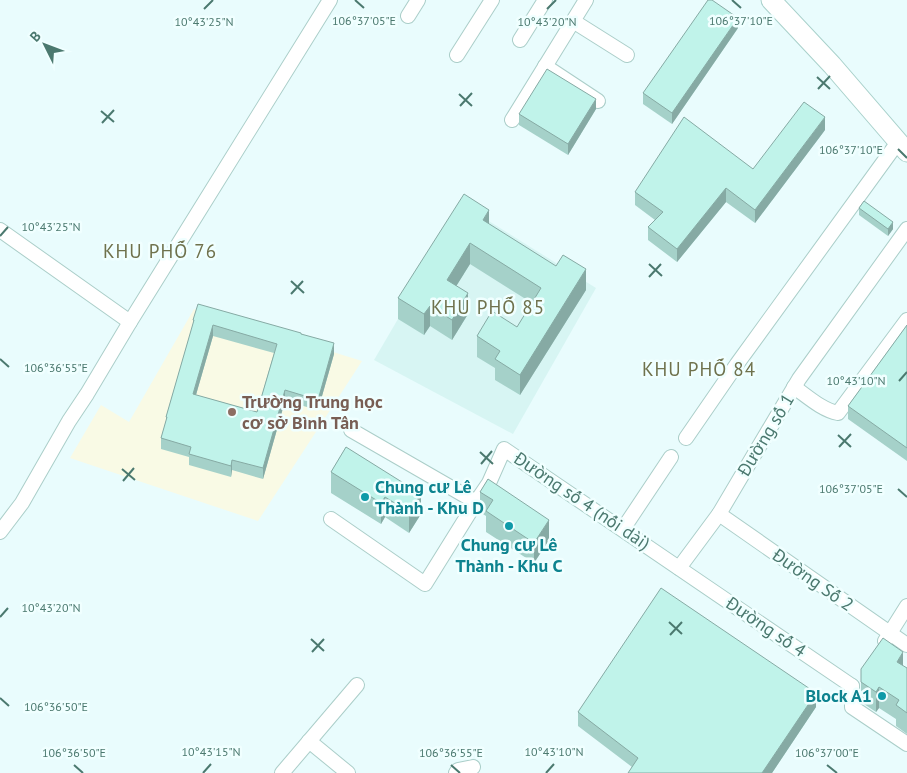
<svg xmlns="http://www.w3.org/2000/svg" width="907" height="773" font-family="'PT Sans',sans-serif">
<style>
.residential{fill:#d7f5f3}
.education{fill:#f9fae5}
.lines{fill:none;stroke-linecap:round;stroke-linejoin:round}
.minor-casing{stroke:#abcec9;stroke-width:16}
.secondary-casing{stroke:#a9d1cb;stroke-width:21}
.minor{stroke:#fff;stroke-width:14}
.secondary{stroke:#fff;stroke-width:19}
.wall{fill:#a5d1c9;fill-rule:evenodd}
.shaded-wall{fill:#86aaa4}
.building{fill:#c0f3ea;stroke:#86aaa4;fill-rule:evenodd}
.ticks{fill:none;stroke:#4b796f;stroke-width:2}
.education-dot{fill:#8d6e63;stroke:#f0ffff;stroke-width:2}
.culture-dot{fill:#0f9aa8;stroke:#f0ffff;stroke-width:2}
.labels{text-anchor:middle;stroke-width:5;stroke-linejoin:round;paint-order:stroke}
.education-label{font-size:18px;font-weight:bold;fill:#785e54;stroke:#f0ffff;text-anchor:start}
.street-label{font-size:18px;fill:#4b796f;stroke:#f0ffff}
.culture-label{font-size:18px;font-weight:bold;fill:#0d838f;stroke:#f0ffff;text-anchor:start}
.neighbourhood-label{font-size:19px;letter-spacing:1px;fill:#6f724d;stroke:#f0ffff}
.ticks-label{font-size:12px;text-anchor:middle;fill:#4b796f;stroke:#f0ffff;stroke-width:5;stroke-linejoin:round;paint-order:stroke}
</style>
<rect width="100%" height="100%" fill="#e9fcfd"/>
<polygon class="residential" points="468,208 596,288 513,434 374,360 460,213"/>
<polygon class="education" points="194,309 362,361 258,521 70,458 101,405 129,422"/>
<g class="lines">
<g class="minor-casing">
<g id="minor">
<polyline points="408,16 418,0"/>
<polyline points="573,21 627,55"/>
<polyline points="520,40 545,0"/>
<polyline points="457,55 492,0"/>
<polyline points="545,66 598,101"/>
<polyline points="512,120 586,0"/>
<polyline points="0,230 130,322"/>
<path d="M794,387c13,9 28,23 44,26l69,-93"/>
<polyline points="351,430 476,502 489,483 504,449 852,686"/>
<polyline points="686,438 737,364 898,142"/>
<polyline points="719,514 907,645"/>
<polyline points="331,519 425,584 476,502"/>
<polyline points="623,529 671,457"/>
<polyline points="0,532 22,503 69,421 87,394 130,322 330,0"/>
<polyline points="679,568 719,514 799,379 907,229"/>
<polyline points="885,641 907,606"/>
<polyline points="852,686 852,707 907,744"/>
<polyline points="309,741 348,773"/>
<polyline points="282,773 357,685"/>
<polyline points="456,773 458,770 473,767"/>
</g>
</g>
<g class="secondary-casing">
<polyline id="secondary" points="771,0 832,65 907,152"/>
</g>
<use href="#minor" class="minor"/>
<use href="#secondary" class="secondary"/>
</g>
<g class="wall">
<polygon points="738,28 672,124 643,104 643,93"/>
<polygon points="596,109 568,155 519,125 519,114"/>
<polygon points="825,130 755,223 726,202 677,262 648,240 648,227 655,220 635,205 635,192 753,169"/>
<polygon points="859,208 893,229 888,236 859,215"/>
<polygon points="489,224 586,290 520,395 495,380 495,368 477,357 477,336 517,327 532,303 470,264 456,286 468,314 452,340 430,326 424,335 398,319 398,298"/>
<path d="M193,320l108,14 33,20 -16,56 -33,-9 -22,78 -31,-9 -1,7 -42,-12v-8l-28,-8v-11l5,-17v-4l27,-93zM213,336l61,17 -17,59 -61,-17z"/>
<polygon points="907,325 907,461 848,419 848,406"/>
<polygon points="346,447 421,514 409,533 385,517 381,524 331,493 331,472"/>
<polygon points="488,479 549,540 534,563 486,532 486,516 480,512 480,492"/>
<polygon points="903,666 907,668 907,734 896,726 896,719 879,708 876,712 861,702 861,669"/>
<polygon points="816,707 772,773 628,773 632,767 578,726 578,712"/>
</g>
<g class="shaded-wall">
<polygon points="738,18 738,28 672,124 672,113"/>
<polygon points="596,99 596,109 568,155 568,144"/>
<polygon points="825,117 825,130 755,223 755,210"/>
<polygon points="726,188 726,202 677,262 677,249"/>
<polygon points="489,210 489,230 483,220"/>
<polygon points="893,222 893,229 888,236 888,229"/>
<polygon points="470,243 470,264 447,301 447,280"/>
<polygon points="586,269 586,290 520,395 520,375"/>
<polygon points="468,293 468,314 452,340 452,320"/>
<polygon points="430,306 430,326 424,335 424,314"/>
<polygon points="213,325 213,336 193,405 193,394"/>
<polygon points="334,343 334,354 318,410 318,400"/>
<polygon points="285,390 285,401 263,479 263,468"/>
<polygon points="232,460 232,470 231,477 231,466"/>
<polygon points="421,494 421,514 409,533 409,512"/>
<polygon points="385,497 385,517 381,524 381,503"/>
<polygon points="549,520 549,540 534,563 534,543"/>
<polygon points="903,652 903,673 897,662"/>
<polygon points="879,687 879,708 876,712 876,692"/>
<polygon points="816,693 816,707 772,773 762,773"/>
</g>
<g class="building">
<polygon points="708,0 712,0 738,18 672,113 643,93"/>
<polygon points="547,69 596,99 568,144 519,114"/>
<polygon points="804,102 825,117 755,210 726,188 677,249 648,227 663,212 635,192 684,117 753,169"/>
<polygon points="464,194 489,210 483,220 556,266 563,255 586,269 520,375 495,359 500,351 477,336 492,311 517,327 541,288 470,243 447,280 468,293 452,320 430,306 424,314 398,298"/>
<polygon points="864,201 893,222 888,229 859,208"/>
<path d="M198,304l103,29v1l33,9 -16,57 -33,-10 -22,78 -31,-8 -1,6 -42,-12 2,-7 -30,-9 6,-21h-1l28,-97h-1zM213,325l64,19 -20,68 -64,-18z"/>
<polygon points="907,325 907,448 848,406"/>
<polygon points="346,447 421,494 409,512 385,497 381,503 331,472"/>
<polygon points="488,479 549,520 534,543 486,511 493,500 480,492"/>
<polygon points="661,588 816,693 762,773 628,773 638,758 578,712"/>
<polygon points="883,638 903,652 897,662 907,668 907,713 896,705 899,700 879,687 876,692 861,682 861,669"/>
</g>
<path class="ticks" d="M355,0l9,8M732,0l9,8M204,9l9,-9M547,9l9,-9M817,77l13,12M818,89l12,-13M459,94l13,12M460,106l12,-13M101,111l13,11M102,123l12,-13M898,149l9,9M0,236l8,-9M649,264l13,12M649,277l12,-13M291,281l13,12M291,294l12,-13M0,359l9,8M899,381l8,-9M838,435l13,12M839,447l12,-13M480,452l13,12M481,464l11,-13M122,469l13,11M123,481l11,-13M898,489l9,8M0,617l8,-9M669,622l13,12M670,635l12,-13M311,639l13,12M312,652l12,-13M0,698l9,8M74,765l9,8M451,765l9,8M827,765l10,8M203,773l8,-9M546,773l8,-9"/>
<circle class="education-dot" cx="232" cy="412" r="5"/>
<g class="culture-dot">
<circle cx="365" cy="497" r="5"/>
<circle cx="509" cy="526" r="5"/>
<circle cx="882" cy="696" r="5"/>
</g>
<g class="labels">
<g class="education-label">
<text x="242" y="408">Trường Trung học<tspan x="242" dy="21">cơ sở Bình Tân</tspan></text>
</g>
<g class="street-label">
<text transform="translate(766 435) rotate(-59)" y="6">Đường số 1</text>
<text transform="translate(582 501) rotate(34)" y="6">Đường số 4 (nối dài)</text>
<text transform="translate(813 580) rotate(35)" y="6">Đường Số 2</text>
<text transform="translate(766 627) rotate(34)" y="6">Đường số 4</text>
</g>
<g class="culture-label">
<text x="375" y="493">Chung cư Lê<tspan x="375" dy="21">Thành - Khu D</tspan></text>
<text x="509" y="551" text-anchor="middle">Chung cư Lê<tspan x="509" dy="21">Thành - Khu C</tspan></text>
<text x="872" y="702" text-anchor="end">Block A1</text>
</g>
<g class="neighbourhood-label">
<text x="160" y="258">KHU PHỐ 76</text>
<text x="488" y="314">KHU PHỐ 85</text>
<text x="699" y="376">KHU PHỐ 84</text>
</g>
</g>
<g class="ticks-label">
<text x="364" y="25">106°37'05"E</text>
<text x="741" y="25">106°37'10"E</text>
<text x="204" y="26">10°43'25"N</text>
<text x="547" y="26">10°43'20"N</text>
<text x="851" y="154">106°37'10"E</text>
<text x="51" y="231">10°43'25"N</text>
<text x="56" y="372">106°36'55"E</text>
<text x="856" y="385">10°43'10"N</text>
<text x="851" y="493">106°37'05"E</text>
<text x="51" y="612">10°43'20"N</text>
<text x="56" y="711">106°36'50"E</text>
<text x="211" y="756">10°43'15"N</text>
<text x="554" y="756">10°43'10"N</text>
<text x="74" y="757">106°36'50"E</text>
<text x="451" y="757">106°36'55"E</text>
<text x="827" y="757">106°37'00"E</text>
</g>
<g transform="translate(45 45) rotate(312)" stroke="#f0ffff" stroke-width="4" paint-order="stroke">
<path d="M0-4L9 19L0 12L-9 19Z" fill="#4b796f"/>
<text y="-8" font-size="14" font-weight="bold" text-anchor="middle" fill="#4b796f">B</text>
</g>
</svg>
